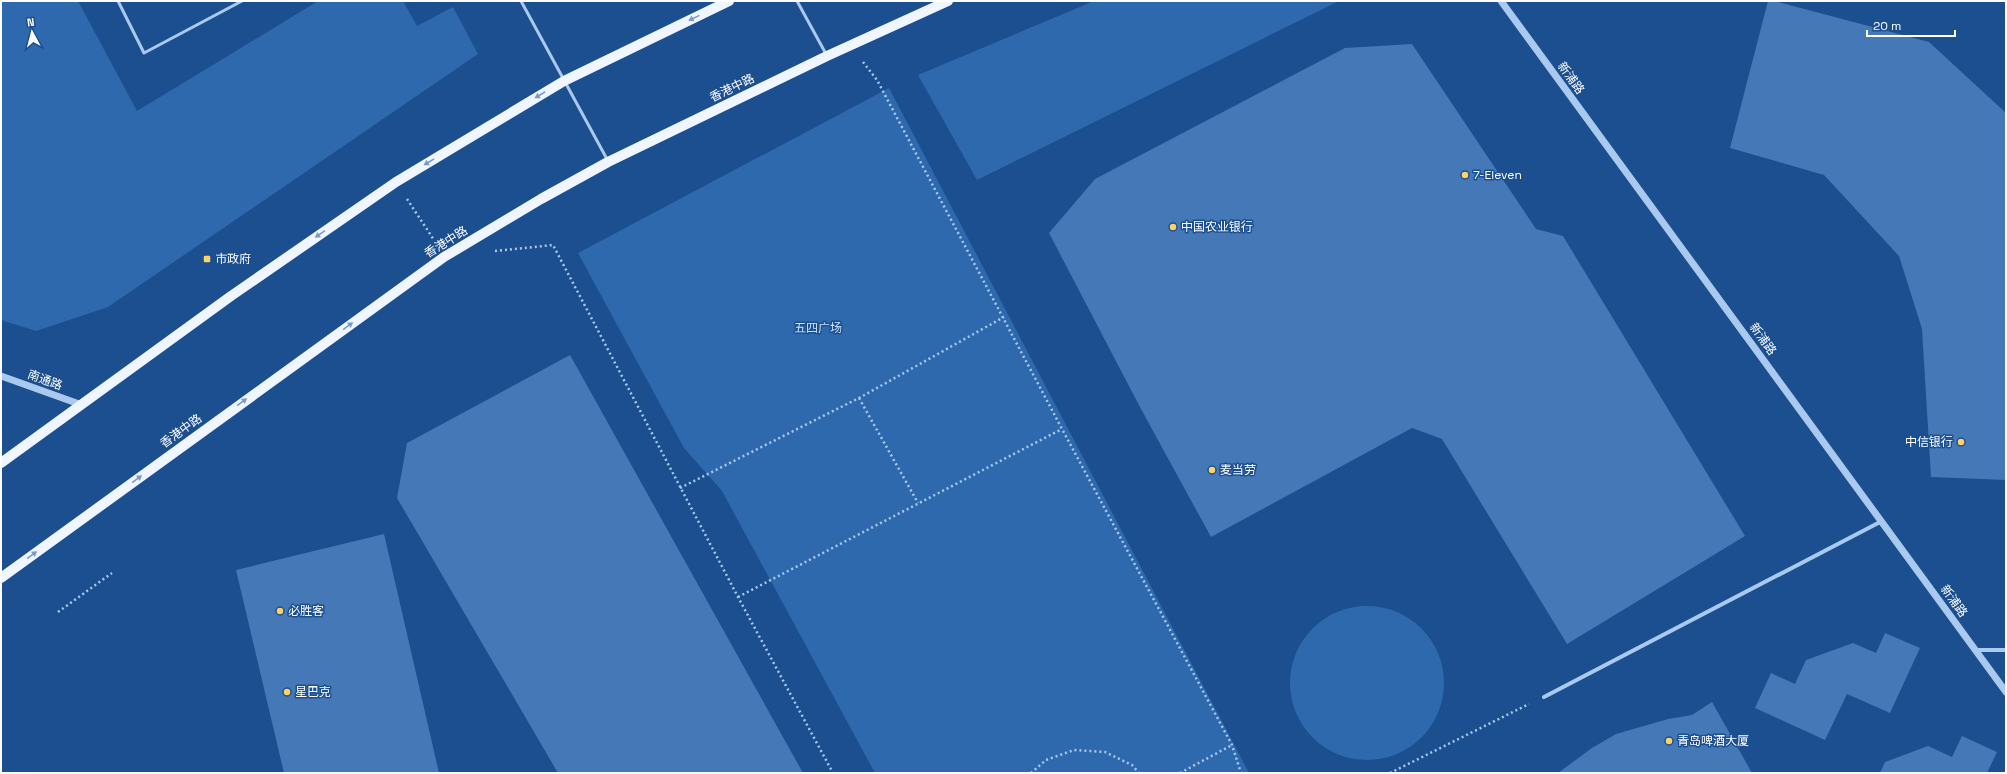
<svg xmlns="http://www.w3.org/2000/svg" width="2007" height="774" font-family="'Space Grotesk','Noto Sans SC',sans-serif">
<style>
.green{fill:#2e69ad}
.building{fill:#4478b7}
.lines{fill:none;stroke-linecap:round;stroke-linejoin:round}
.path{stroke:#a9c9ee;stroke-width:2.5;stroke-dasharray:2 3;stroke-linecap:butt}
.service{stroke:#a9c9ee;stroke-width:3}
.minor{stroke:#a9c9ee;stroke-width:4}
.tertiary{stroke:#a9c9ee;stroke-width:7}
.primary{stroke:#f0f6ff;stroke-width:10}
.oneway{fill:#7b9ac1}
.poi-dot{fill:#ffd166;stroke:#1b4f8f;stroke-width:1.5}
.labels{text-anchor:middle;stroke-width:3;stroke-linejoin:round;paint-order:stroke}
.street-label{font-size:12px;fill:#fff;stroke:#1b4f8f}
.poi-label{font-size:12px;fill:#fff;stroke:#1b4f8f;text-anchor:start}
.park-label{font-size:12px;fill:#cfe3fa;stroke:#1b4f8f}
</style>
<rect width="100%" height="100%" fill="#1b4f8f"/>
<g class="green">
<polygon points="1,1 78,1 137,111 318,1 403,1 417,26 453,7 478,54 108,307 36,331 1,320"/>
<polygon points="1094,1 1339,1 977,180 918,75"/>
<polygon points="889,88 1249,773 875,773 722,491 684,448 578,253"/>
<circle cx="1367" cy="683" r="77"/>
</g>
<g class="building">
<polygon points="1768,1 1774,1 1929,42 2006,113 2006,480 1931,477 1922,329 1899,256 1824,175 1730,148"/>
<polygon points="1412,44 1536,229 1563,236 1745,536 1567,644 1442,439 1412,428 1211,537 1141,409 1049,233 1095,179 1345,48"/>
<polygon points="570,355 803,773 558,773 397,498 407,443"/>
<polygon points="384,534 439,773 284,773 236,570"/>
<polygon points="1885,633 1920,648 1890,713 1847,694 1825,740 1755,708 1771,673 1795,684 1806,660 1853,643 1876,653"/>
<polygon points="1712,702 1752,773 1558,773 1592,748 1616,734 1668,719 1692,715"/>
<polygon points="1962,736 1997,752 1987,773 1880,773 1885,762 1928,746 1952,757"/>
</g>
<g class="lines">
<g class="path">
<polyline points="863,62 877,80 1062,429 1232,745 1241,773"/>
<polyline points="407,199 434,240"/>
<polyline points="495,251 553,245 738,597 833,773"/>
<polyline points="859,398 918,503"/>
<polyline points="680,488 859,398 1004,317"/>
<polyline points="738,597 1062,429"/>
<polyline points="58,612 112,573"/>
<polyline points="1031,773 1046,760 1074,750 1105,752 1132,765 1139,773"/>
<polyline points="1180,773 1232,745"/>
<polyline points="1390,773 1529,704"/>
</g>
<g class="service">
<polyline points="118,1 144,53 242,1"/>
<polyline points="521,1 608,161"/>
<polyline points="797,1 826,54"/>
</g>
<g class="minor">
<polyline points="1976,650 2006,650"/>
<polyline points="1544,697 1882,521"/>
</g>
<g class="tertiary">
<polyline points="1501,1 2006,692"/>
<polyline points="1,376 82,405"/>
</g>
<g class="primary">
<polyline points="1,463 231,296 396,182 564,81 729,1"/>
<polyline points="1,578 444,257 541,199 608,162 827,56 948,1"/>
</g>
</g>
<defs><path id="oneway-solid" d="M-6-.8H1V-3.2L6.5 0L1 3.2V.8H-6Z"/></defs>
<g class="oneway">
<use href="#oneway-solid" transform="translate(694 18) rotate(154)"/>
<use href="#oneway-solid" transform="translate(540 95) rotate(149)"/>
<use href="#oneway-solid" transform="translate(429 162) rotate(149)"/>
<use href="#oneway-solid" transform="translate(320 234) rotate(145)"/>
<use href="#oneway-solid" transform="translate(348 326) rotate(-36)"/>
<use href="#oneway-solid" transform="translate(242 402) rotate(-36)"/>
<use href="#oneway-solid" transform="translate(137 479) rotate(-36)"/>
<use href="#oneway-solid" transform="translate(32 555) rotate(-36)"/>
</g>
<g class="poi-dot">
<circle cx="1465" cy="175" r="4"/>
<circle cx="1173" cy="227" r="4"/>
<rect x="203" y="255" width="8" height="8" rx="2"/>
<circle cx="1961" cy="442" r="4"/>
<circle cx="1212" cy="470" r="4"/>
<circle cx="280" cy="611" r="4"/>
<circle cx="287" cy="692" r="4"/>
<circle cx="1669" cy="741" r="4"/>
</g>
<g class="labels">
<g class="street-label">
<text transform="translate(1571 78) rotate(54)" y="4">新浦路</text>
<text transform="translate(732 88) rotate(-26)" y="4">香港中路</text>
<text transform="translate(446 242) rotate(-32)" y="4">香港中路</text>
<text transform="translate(1763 339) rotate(54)" y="4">新浦路</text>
<text transform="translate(45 380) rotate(20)" y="4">南通路</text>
<text transform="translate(181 431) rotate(-36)" y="4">香港中路</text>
<text transform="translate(1954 601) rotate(54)" y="4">新浦路</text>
</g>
<g class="poi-label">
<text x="1473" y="179">7-Eleven</text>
<text x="1181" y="231">中国农业银行</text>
<text x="215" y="263">市政府</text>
<text x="1953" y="446" text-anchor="end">中信银行</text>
<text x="1220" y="474">麦当劳</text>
<text x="288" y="615">必胜客</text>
<text x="295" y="696">星巴克</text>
<text x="1677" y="745">青岛啤酒大厦</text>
</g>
<g class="park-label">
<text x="818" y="332">五四广场</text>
</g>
</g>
<rect width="2007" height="774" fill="none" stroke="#ffffff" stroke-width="4"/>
<g transform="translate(32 32) rotate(353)" stroke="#1b4f8f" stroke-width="3" paint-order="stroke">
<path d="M0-3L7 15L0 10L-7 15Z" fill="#ffffff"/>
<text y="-6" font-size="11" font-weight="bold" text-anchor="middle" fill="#ffffff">N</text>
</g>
<path d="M1867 30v6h88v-6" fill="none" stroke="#ffffff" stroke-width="2"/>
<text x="1873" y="30" font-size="12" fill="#ffffff" stroke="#1b4f8f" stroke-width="3" paint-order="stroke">20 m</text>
</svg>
